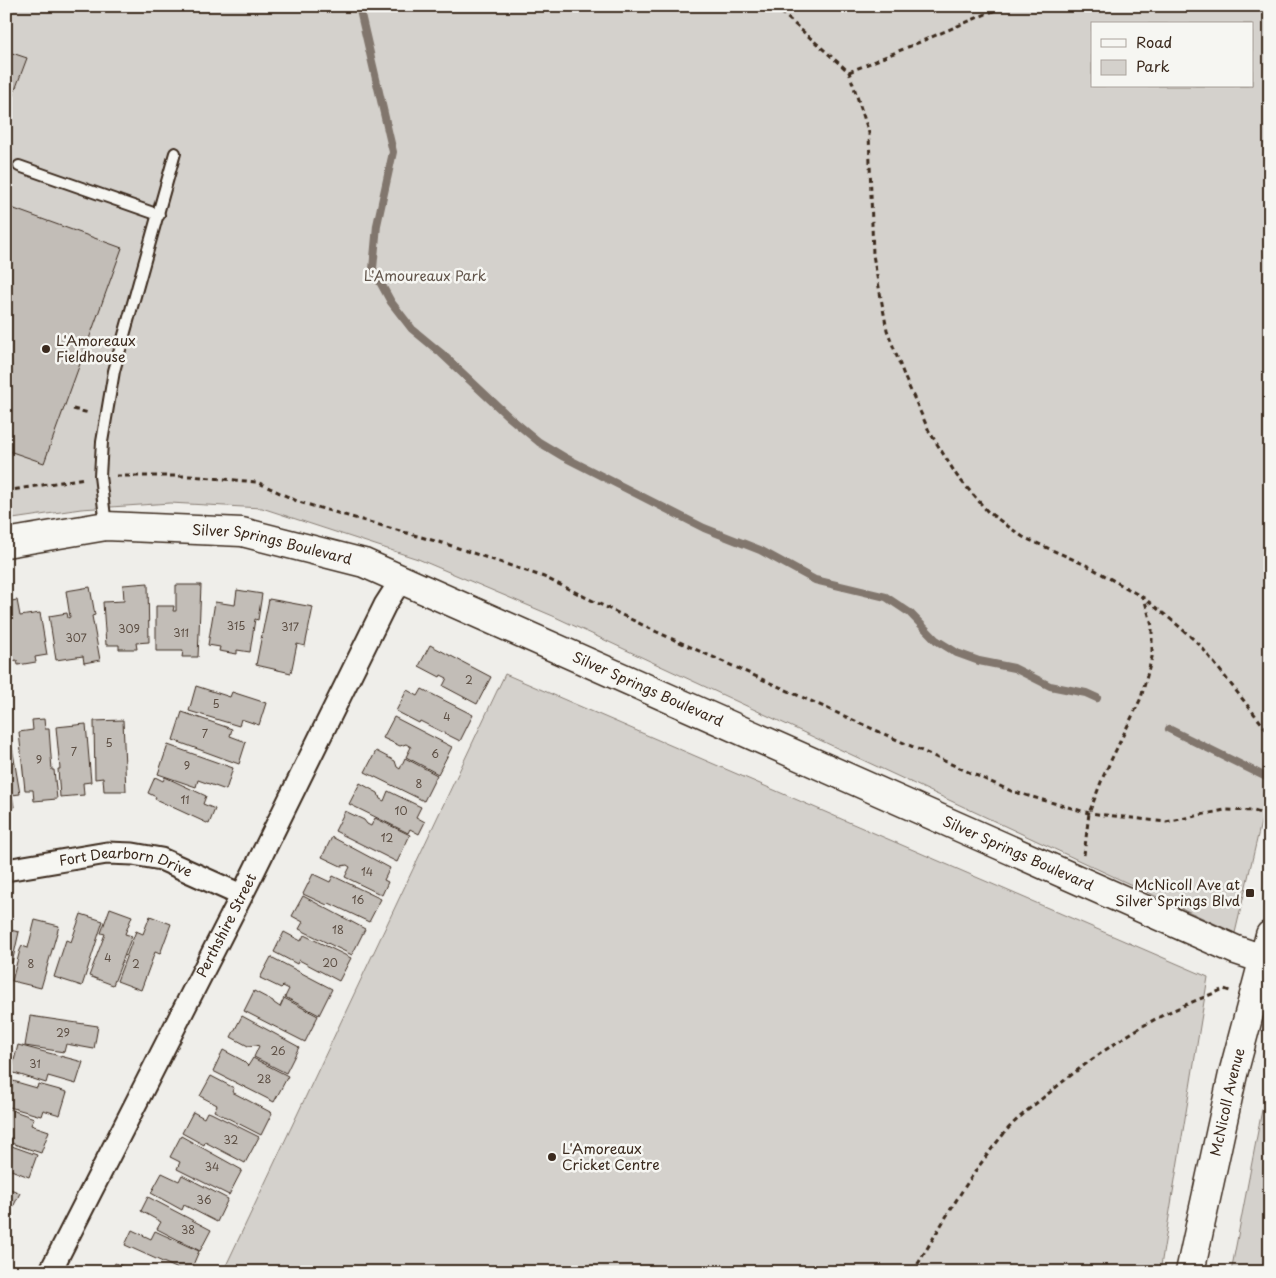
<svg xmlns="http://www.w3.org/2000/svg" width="1276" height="1278" font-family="'Playpen Sans',sans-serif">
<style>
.green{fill:#d4d1cc;stroke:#887e75;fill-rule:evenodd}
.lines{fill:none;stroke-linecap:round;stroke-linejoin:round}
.stream{stroke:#81766d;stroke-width:8}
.building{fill:#c2bdb7;stroke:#3b2a1e}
.lane-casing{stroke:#3b2a1e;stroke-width:14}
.street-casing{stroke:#3b2a1e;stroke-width:25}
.secondary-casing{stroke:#3b2a1e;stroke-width:31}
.path{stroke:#3b2a1e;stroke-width:3;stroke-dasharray:5 4;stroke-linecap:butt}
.lane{stroke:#f6f6f2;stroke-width:10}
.street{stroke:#f6f6f2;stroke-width:21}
.secondary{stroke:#f6f6f2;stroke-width:28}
.poi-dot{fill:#3b2a1e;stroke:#f6f6f2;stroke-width:2}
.labels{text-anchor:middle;stroke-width:5;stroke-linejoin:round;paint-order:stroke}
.number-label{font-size:11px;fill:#5d4f44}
.park-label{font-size:14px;fill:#61544a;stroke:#f6f6f2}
.poi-label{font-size:14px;fill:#3b2a1e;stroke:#f6f6f2;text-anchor:start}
.street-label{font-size:14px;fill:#3b2a1e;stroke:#f6f6f2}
</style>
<rect width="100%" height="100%" fill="#efeeea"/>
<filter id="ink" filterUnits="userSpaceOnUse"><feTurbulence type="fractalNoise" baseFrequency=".02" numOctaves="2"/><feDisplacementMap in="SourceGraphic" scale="10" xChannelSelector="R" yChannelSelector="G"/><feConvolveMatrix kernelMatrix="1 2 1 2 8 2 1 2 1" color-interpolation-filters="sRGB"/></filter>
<g filter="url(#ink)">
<g class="green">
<path d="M6,6h1264v778l-35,149 -682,-317 -135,-57 -156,-51 -92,-5 -89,6 -75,11zM1092,24h160v62h-160z"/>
<polygon points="505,674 1208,977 1160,1272 223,1272"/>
<polygon points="1270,1068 1270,1272 1231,1272"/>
</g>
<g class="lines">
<g class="stream">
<polyline points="359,6 393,152 377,225 373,269 391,302 412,329 441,353 509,417 539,442 564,457 704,528 760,550 815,580 886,597 910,613 936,640 957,653 979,661 1014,668 1050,686 1086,693 1097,698"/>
<polyline points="1169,729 1270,779"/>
</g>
</g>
<g class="building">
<polygon points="6,51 27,58 6,114"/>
<polygon points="6,206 122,248 44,463 6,450"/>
<polygon points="148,583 149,642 136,643 137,649 119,649 119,645 106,645 103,602 124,601 123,585"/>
<polygon points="176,585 201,585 198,657 182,657 183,651 156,651 156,606 174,606 173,611 176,611"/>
<polygon points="90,587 95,615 92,616 100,660 84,663 83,656 56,660 49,616 67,613 68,618 70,617 66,591"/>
<polygon points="237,590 262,594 258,620 255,619 250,652 237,650 237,654 219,651 220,647 208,645 215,602 235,605"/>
<polygon points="269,599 313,607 305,646 297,644 291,673 256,665"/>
<polygon points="17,600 20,616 40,613 47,655 35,657 36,662 18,665 17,660 6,662 6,602"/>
<polygon points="430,645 491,677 477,704 443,686 447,678 441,675 440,677 419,666"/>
<polygon points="196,686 230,697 232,692 266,703 259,725 241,719 239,726 189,711"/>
<polygon points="422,689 473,715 460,741 420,721 419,723 396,711 407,690 418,696"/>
<polygon points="182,712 232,729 230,736 246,742 239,764 173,740"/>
<polygon points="394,717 452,747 438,774 406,757 411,747 406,744 400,746 383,738"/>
<polygon points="44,719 45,729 49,729 52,770 54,770 57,799 34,801 33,790 25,790 19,732 33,730 32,720"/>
<polygon points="123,720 126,791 104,791 103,778 95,779 94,721"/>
<polygon points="86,724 91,782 83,783 84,795 60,797 58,769 60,769 56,727"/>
<polygon points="10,735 20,794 12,795 14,807 6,808 6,736"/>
<polygon points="168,745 233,768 226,790 198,780 196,787 158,774"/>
<polygon points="376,751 395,761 397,767 400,769 405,758 437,775 424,801 365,772"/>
<polygon points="155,777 163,781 165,777 206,796 203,804 215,809 209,824 155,799 156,797 148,793"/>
<polygon points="360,783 378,793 380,799 384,801 388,791 421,807 416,817 425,822 419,834 410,829 408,833 349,804"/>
<polygon points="345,811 364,820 367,824 371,826 375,818 410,835 397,862 335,831"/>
<polygon points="332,837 390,868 384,880 388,882 382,895 345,877 350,867 347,865 341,866 322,857"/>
<polygon points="313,874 330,882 333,876 381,899 369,922 329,903 327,905 303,894"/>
<polygon points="303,896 365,929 352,955 299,929 303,922 292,916"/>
<polygon points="110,908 132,916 125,934 132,936 113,985 89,976 105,934 101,933"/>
<polygon points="81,914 103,921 82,986 54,977 66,940 71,942"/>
<polygon points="150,916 171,924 160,954 155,952 141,990 117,981 136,931 143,934"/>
<polygon points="35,920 59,926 41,988 12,981 20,950 22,946 28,948"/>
<polygon points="6,929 19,932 12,963 8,962 6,970"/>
<polygon points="284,932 301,941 304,935 351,958 339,981 299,960 297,964 274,952"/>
<polygon points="271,957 332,989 319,1015 285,997 289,989 283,986 281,988 260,978"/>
<polygon points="254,991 273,1001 274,1003 280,1007 284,998 318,1016 305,1042 244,1011"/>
<polygon points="30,1016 98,1026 94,1049 66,1044 64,1052 25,1046"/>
<polygon points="242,1016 299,1047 286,1073 254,1057 259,1046 256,1045 248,1046 231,1037"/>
<polygon points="18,1045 83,1062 76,1084 48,1076 46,1083 11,1072"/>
<polygon points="223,1050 242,1060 248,1066 253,1058 288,1076 274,1102 213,1071"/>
<polygon points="211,1076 234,1088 232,1092 272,1113 261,1135 214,1111 217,1105 200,1096"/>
<polygon points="6,1079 37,1088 38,1084 67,1092 60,1115 43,1110 41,1116 6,1106"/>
<polygon points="6,1108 34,1118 31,1125 49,1131 41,1153 11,1143 12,1138 6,1136"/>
<polygon points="193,1112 204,1118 207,1112 211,1113 259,1137 245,1163 205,1142 204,1145 182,1133"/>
<polygon points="181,1136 242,1170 229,1195 177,1169 180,1162 170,1157"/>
<polygon points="6,1144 37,1155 29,1177 6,1168"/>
<polygon points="162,1173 179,1181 182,1175 228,1199 217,1222 184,1205 182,1210 151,1193"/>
<polygon points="6,1187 20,1193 10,1213 6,1211"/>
<polygon points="148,1197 211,1230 200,1251 157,1229 161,1222 141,1211"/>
<polygon points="132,1230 151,1239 155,1231 199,1251 190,1272 185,1272 125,1245"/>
<polygon points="115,1263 132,1271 135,1272 111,1272"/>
</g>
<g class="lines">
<g class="lane-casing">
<g id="lane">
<polyline points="19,166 159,215"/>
<polyline points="106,525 100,476 102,442 114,371 175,153"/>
</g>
</g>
<g class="street-casing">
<g id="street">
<path id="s1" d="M6,870l101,-17 26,1 28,5 80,36"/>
<path id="s2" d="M50,1272l198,-389 137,-278 16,-25"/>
</g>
</g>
<g class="secondary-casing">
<g id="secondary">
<path id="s3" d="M6,543l100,-17 136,6 122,31 872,387 27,9"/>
<path id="s4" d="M1190,1272l43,-198 37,-139"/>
</g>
</g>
<g class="path">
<polyline points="774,6 849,72 869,133 873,255 887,330 905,378 929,431 957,476 988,512 1023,537 1088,566 1144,598 1174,622 1200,645 1270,734"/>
<polyline points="849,72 1005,6"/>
<polyline points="73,409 89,413"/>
<polyline points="116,476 190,476 257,482 299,502 449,545 544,577 657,632 1011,791 1089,813 1166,822 1225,810 1254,811 1270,816"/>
<polyline points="6,491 85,478"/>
<polyline points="1084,855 1089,813 1103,777 1141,698 1152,657 1152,626 1144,598"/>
<path d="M913,1272c28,-46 54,-94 89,-136 13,-17 31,-30 47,-43 36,-30 75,-58 116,-79 19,-9 40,-17 59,-25l6,2"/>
</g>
<use href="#lane" class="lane"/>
<use href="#street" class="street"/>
<use href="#secondary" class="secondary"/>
</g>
</g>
<g class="poi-dot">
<circle cx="46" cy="349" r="5"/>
<rect x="1245" y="888" width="10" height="10" rx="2.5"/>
<circle cx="552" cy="1157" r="5"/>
</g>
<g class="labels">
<g class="number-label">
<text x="236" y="630">315</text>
<text x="290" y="631">317</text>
<text x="129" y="633">309</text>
<text x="181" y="637">311</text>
<text x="76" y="642">307</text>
<text x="469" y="684">2</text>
<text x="216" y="708">5</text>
<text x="447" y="721">4</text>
<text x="205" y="738">7</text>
<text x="109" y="747">5</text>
<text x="74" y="756">7</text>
<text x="435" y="758">6</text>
<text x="39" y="764">9</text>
<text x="187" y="770">9</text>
<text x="419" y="788">8</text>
<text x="185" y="804">11</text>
<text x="401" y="815">10</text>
<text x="387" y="842">12</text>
<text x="367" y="876">14</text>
<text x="358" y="904">16</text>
<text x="338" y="934">18</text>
<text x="108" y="962">4</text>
<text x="330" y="967">20</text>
<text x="31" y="968">8</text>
<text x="136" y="968">2</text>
<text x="63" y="1037">29</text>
<text x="278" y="1055">26</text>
<text x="35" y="1068">31</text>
<text x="264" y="1083">28</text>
<text x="231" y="1144">32</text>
<text x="212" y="1171">34</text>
<text x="204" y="1204">36</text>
<text x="188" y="1234">38</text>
</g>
<g class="park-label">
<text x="425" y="281">L'Amoureaux Park</text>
</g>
<g class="poi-label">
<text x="56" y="346">L'Amoreaux<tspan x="56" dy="16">Fieldhouse</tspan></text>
<text x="1240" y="890" text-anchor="end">McNicoll Ave at<tspan x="1240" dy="16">Silver Springs Blvd</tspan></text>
<text x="562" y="1154">L'Amoreaux<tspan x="562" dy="16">Cricket Centre</tspan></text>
</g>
<g class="street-label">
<text dy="5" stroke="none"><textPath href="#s3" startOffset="269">Silver Springs Boulevard</textPath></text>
<text dy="5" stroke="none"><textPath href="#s3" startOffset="674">Silver Springs Boulevard</textPath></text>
<text dy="5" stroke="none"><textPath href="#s3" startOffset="1079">Silver Springs Boulevard</textPath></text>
<text dy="5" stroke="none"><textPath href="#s1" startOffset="122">Fort Dearborn Drive</textPath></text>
<text dy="5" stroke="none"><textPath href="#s2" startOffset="389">Perthshire Street</textPath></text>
<text dy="5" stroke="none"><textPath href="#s4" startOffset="174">McNicoll Avenue</textPath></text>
</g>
</g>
<rect width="1276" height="1278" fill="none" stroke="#f6f6f2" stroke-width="25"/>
<rect x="12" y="12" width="1251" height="1253" fill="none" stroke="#3b2a1e" stroke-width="2" filter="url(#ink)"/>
<rect x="1091" y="22" width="162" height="65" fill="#f6f6f2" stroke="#aba49d"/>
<rect x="1101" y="39" width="25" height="8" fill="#f6f6f2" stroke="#aba49d"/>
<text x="1136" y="48" font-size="15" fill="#3b2a1e">Road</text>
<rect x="1101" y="60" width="25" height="15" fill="#d4d1cc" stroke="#aba49d"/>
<text x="1136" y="72" font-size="15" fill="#3b2a1e">Park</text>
</svg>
